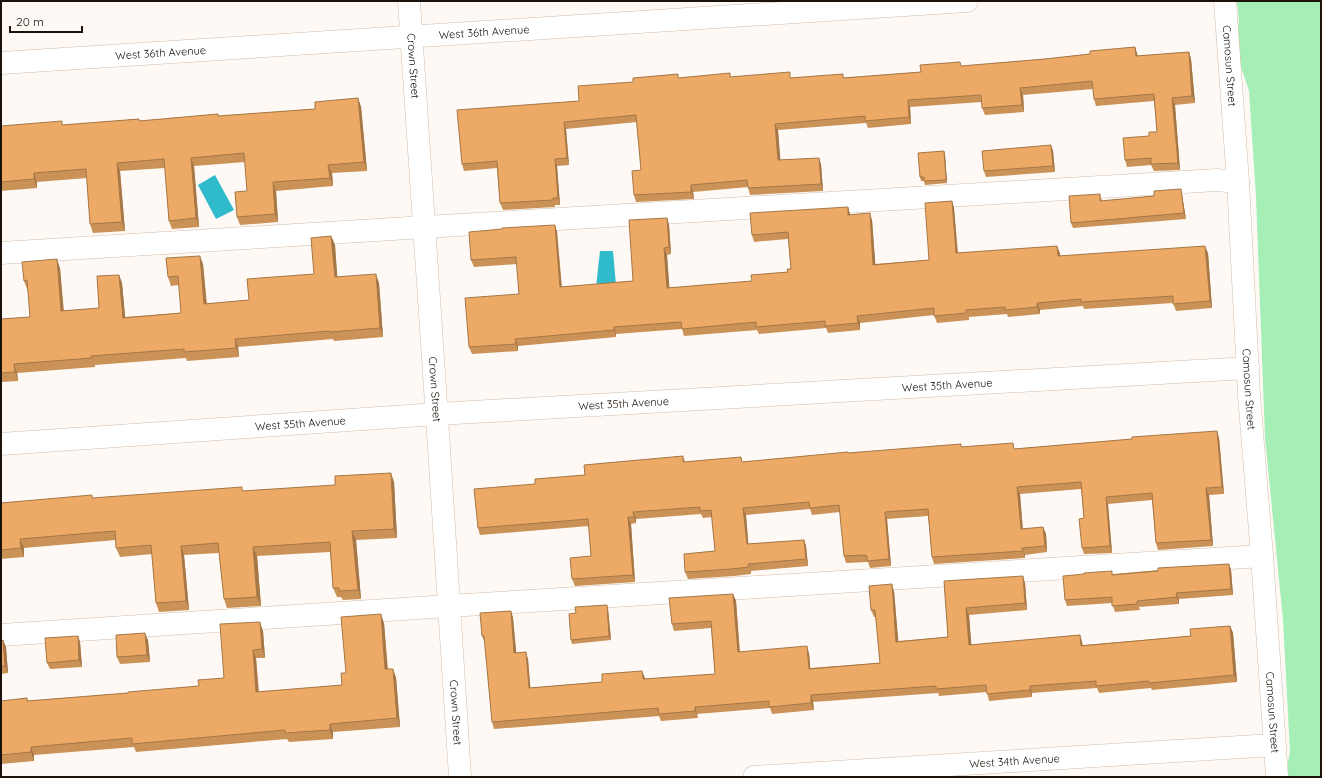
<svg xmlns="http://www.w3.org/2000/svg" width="1322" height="778" font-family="Quicksand,sans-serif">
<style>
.green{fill:#a5efb7}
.water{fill:#2fbbcb}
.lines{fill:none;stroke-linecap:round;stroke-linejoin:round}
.minor-casing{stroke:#d2bdaa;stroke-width:23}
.minor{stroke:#fff;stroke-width:22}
.wall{fill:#cb9258}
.shaded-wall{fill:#a57747}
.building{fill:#ecaa66;stroke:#a57747}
.labels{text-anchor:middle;stroke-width:4;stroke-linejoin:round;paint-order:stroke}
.street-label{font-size:11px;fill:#1a120b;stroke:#fef9f5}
</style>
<rect width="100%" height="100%" fill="#fef9f5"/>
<polygon class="green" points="1237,1 1321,1 1321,777 1285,777 1290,752 1283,620 1265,438 1256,197 1249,91 1235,49 1239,21"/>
<g class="water">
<polygon points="215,175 234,210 216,219 198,185"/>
<polygon points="600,251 613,251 616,285 596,287"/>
</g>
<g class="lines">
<g class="minor-casing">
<g id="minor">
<path id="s1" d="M409,1l30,447 21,329"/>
<path id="s2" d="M1225,1l13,181 11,213 13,161 15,221"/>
<path id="s3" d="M1,63l966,-62"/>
<polyline points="1,253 425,227 1217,180 1238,182"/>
<path id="s4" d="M1,444l436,-30 811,-46"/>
<polyline points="1,635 449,606 1262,556"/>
<path id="s5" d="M754,777l520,-32"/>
</g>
</g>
<use href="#minor" class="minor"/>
</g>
<g class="wall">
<polygon points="1135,47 1138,56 1189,52 1191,59 1195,103 1175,105 1180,170 1154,171 1151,165 1127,167 1125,160 1149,136 1157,132 1154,101 1096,106 1094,99 1093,89 1023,95 1024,112 985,115 982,108 982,102 910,107 911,124 868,128 866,123 778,130 780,160 821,164 823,191 750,195 748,187 693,192 694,199 636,202 634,195 641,170 637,122 566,129 569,165 557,166 560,205 555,205 555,207 503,210 500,203 497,168 464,171 462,164 579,101 633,82 679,78 844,78 921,72 962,66 1045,59 1090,54"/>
<polygon points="358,98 361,107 367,171 332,173 333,186 276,191 278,222 240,225 237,217 247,191 245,162 194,166 199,227 172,229 169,221 165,168 120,171 125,231 93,233 90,224 87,178 37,182 37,188 1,191 1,126 64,125 139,119 139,121 218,114 219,116 315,109"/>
<polygon points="1051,145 1053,151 1055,172 986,177 984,171"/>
<polygon points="944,151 945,155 947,183 925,185 924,181 921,181 920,177"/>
<polygon points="1181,189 1186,219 1073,228 1071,223 1100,194 1102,201 1154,196"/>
<polygon points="952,201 954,208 958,253 1060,253 1060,256 1208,253 1212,308 1176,311 1173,303 1084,309 1083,306 1040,310 1040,314 1008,317 1007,314 969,317 969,320 937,323 934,315 860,323 860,330 828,333 826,328 759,334 757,330 684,336 682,329 616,334 616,337 518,346 518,351 472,354 469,347 519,294 517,264 474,267 471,260 555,225 557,232 562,287 633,281 667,218 669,225 671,254 667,255 669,288 752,281 788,272 791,269 788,239 754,242 752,235 848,207 850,215 872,220 875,264 929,260"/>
<polygon points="331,236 335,245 337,277 379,283 383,337 334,341 333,339 238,347 239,357 187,361 186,358 95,365 95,367 17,373 18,381 1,382 1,319 30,317 28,289 27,289 24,281 60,268 64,311 99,308 119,275 122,283 125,317 181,313 179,285 171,286 168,277 203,264 207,304 249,300 314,274"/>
<polygon points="1217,431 1219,438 1224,494 1209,495 1213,546 1158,550 1156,543 1152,500 1108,504 1112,553 1084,554 1082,548 1084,518 1081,489 1020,494 1023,529 1043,527 1046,534 1047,552 1025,555 1025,558 934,564 932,557 928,516 887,519 891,566 870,568 868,562 846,563 844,556 840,512 812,515 810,509 746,515 748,544 804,540 806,546 808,566 751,571 751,574 734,576 688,579 685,572 715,551 712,517 703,518 701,514 636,519 636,523 631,524 635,582 575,586 572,579 591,556 589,526 480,535 478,528 535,484 683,456 685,462 743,462 849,453 962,447 1016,449 1132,439"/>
<polygon points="394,482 397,538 356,540 361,599 343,600 341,597 337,597 333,588 330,552 257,556 261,606 227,608 224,599 219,553 184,555 189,610 159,612 156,603 152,554 120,557 116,548 116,540 24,548 24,557 1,559 1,503 243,491"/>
<polygon points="1229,564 1231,570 1233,595 1179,599 1179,604 1139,607 1140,610 1115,612 1112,603 1067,606 1065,600 1113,574"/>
<polygon points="944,581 1025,583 1027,610 969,615 971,645 1080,635 1082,642 1083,645 1191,636 1230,626 1233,633 1237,682 1152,690 1151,688 1099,693 1097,688 1032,693 1032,697 989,701 987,692 939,696 938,693 813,702 814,710 772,714 770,708 697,714 698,718 661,721 659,716 494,729 492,722 485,643 482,636 511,611 513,618 516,653 528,659 530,688 645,678 645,679 715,674 711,628 674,631 672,624 733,594 736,601 740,652 809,653 810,668 880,663 876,617 874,617 871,610 894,591 898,641 948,637"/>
<polygon points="608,609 611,640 572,644 571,640"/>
<polygon points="384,623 388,669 393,669 396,678 400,727 333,732 333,739 289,742 287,739 136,752 134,747 34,755 34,761 1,764 1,701 27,698 28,701 128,693 199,686 224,678 263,631 265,658 256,658 259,692 342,685 346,673"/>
<polygon points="78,636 80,642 82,667 50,669 47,663"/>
<polygon points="3,640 6,647 8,673 1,674 1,641"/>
<polygon points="148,640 150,662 120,664 117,657"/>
</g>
<g class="shaded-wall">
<polygon points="1135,47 1137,54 1138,63 1136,56"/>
<polygon points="1189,52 1191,59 1195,103 1192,96"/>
<polygon points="1020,88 1023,95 1024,112 1022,105"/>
<polygon points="358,98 361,107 367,171 364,162"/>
<polygon points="1172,98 1175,105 1180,170 1178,163"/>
<polygon points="908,100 910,107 911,124 909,117"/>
<polygon points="564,122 566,129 569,165 567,158"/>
<polygon points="775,124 778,130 781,167 778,160"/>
<polygon points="1051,145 1053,151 1055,172 1053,166"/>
<polygon points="944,151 945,155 947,183 946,180"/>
<polygon points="191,158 194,166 199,227 196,218"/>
<polygon points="819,158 821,164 823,191 821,184"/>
<polygon points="555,159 557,166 560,205 558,198"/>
<polygon points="117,163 120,171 125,231 122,222"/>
<polygon points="328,165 332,173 333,186 330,178"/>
<polygon points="34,173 37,182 37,188 34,179"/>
<polygon points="273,182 276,191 278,222 275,214"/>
<polygon points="691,185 693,192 694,199 691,192"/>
<polygon points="1181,189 1186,219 1184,213"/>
<polygon points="952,201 954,208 958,260 956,253"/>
<polygon points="848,207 850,214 851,222 848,215"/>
<polygon points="870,213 872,220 876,272 873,265"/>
<polygon points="667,218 669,225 671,254 669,247"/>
<polygon points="555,225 557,232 562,294 560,287"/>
<polygon points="331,236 335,245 338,286 335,277"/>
<polygon points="1057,246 1060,253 1060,263 1058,256"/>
<polygon points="1205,246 1208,253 1212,308 1210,301"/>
<polygon points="664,248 667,255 670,295 667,288"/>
<polygon points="200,256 203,264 207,312 204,304"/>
<polygon points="57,259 60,268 64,320 61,311"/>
<polygon points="376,274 379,283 383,337 380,328"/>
<polygon points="119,275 122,283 126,326 123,318"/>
<polygon points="1037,303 1040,310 1040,314 1037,307"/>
<polygon points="857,316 860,323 860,330 858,323"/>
<polygon points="614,327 616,334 616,337 614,330"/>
<polygon points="235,339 238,347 239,357 236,348"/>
<polygon points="515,339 518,346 518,351 516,344"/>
<polygon points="14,364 17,373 18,381 15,372"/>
<polygon points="1217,431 1219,438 1224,494 1222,487"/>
<polygon points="391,473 394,482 397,538 394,529"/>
<polygon points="1017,487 1020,494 1023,536 1021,529"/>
<polygon points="1206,488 1209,495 1213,546 1211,540"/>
<polygon points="1106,497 1108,504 1112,553 1110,546"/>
<polygon points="743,508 746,515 749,551 747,544"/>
<polygon points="633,512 636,519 636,523 634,517"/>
<polygon points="885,512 887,519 891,566 889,559"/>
<polygon points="628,517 631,524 635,582 633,575"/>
<polygon points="1043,527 1046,534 1047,552 1045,546"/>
<polygon points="352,531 356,540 361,599 358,590"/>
<polygon points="20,539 24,548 24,557 21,548"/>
<polygon points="804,540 806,546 808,566 806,559"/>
<polygon points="181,546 184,555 189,610 186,601"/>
<polygon points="253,547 257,556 261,606 257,597"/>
<polygon points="1022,548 1025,555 1025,558 1023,551"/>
<polygon points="1229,564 1231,570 1233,595 1231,589"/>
<polygon points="1023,576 1025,583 1027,610 1025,603"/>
<polygon points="892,584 894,591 899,649 896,642"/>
<polygon points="1176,593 1179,599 1179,604 1177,597"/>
<polygon points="733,594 736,601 740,659 738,652"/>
<polygon points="607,605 608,609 611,640 609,636"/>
<polygon points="966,608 969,615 972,652 969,645"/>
<polygon points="511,611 513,618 517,660 514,653"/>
<polygon points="381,614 384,623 388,678 385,669"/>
<polygon points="260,622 263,631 265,658 262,649"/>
<polygon points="1230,626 1233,633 1237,682 1234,675"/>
<polygon points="145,633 148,640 150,662 147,655"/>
<polygon points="1080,635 1082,642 1083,653 1081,646"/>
<polygon points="78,636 80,642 82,667 79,660"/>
<polygon points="3,640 6,647 8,673 5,666"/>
<polygon points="807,646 809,653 811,676 809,669"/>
<polygon points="253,650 256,658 259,701 256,692"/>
<polygon points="526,652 528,659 531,695 529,688"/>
<polygon points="393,669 396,678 400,727 397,718"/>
<polygon points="642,671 645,678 645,686 643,679"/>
<polygon points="1030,686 1032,693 1032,697 1030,690"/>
<polygon points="811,695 813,702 814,710 811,703"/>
<polygon points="695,707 697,714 698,718 695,711"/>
<polygon points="330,724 333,732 333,739 330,730"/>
<polygon points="31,747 34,755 34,761 31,752"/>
</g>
<g class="building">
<polygon points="1135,47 1136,56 1189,52 1192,96 1172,98 1178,163 1151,164 1151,158 1125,160 1123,138 1149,136 1149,132 1157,132 1154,94 1094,99 1092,81 1020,88 1022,105 982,108 981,95 908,100 909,117 865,121 865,116 775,124 778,160 819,158 821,184 748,188 747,180 691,185 691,192 634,195 632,171 641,170 636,115 564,122 567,158 555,159 558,198 553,198 553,200 500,203 497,161 462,164 457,110 579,101 578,86 633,82 633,78 678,74 678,78 730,73 730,77 790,72 790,78 843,74 843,78 921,72 920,65 960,62 961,66 1045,59 1090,54 1090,51"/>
<polygon points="358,98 364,162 328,165 330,178 273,182 275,214 237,217 235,192 247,191 244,153 191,158 196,218 169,221 164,159 117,163 122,222 90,224 86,169 34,173 34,179 1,182 1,126 62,121 62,125 139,119 139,121 218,114 218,116 315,109 315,102"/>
<polygon points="1051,145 1053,166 984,171 982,151"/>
<polygon points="944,151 946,180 924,181 924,177 920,177 918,153"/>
<polygon points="1181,189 1184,213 1071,223 1069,196 1100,194 1100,201 1154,196 1154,191"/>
<polygon points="952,201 956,253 1057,246 1058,256 1205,246 1210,301 1173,304 1173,296 1081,302 1081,299 1037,303 1037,307 1005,310 1005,307 966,310 966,313 934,316 934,308 857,316 858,323 825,326 825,321 756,327 756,322 682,329 681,322 614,327 614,330 515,339 516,344 469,347 465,298 519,294 516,257 471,260 469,232 502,229 502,228 555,225 560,287 633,281 629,220 667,218 669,247 664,248 667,288 752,281 751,275 788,272 787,269 791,269 788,232 752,235 750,213 848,207 848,215 870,213 873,265 929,260 925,203"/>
<polygon points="331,236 335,277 376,274 380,328 330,332 330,331 235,339 236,348 184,352 184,349 91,356 92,358 14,364 15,372 1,373 1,319 30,317 27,280 24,281 22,262 57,259 61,311 99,308 97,276 119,275 123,318 181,313 178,276 168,277 166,258 200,256 204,304 249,300 247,279 314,274 311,238"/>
<polygon points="1217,431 1222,487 1206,488 1211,540 1156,543 1152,493 1106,497 1110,546 1082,548 1079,519 1084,518 1081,482 1017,487 1021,529 1043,527 1045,546 1022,548 1023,551 932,557 928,509 885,512 889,559 867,561 867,556 865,555 844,556 839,505 810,508 809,502 743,508 747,544 804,540 806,559 748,564 749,567 731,569 685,572 684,554 715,551 711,510 700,511 700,507 633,512 634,517 628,517 633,575 572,579 570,558 591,556 588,519 478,528 474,489 535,484 535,479 585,475 584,465 683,456 683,462 741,457 742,462 848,452 848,453 961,444 961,447 1013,443 1014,449 1132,439 1132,437"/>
<polygon points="391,473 394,529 352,531 358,590 339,591 339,588 333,588 330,542 253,547 257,597 224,599 218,543 181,546 186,601 156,603 151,545 116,548 115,531 20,539 21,548 1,550 1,503 92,495 92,498 242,487 242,491 335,485 335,476"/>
<polygon points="1229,564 1231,589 1176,593 1177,597 1137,601 1137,604 1112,606 1112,597 1065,600 1063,576 1084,574 1084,573 1112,571 1112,575 1158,571 1158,568"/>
<polygon points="1023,576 1025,603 966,608 969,645 1080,635 1081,646 1191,636 1190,629 1230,626 1234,675 1149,683 1149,681 1096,686 1096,681 1030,686 1030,690 987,694 986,685 936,689 936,686 811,695 811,703 769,707 769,701 695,707 695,711 659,714 658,708 492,722 484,636 482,636 480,613 511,611 514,653 526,652 529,688 602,682 602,674 642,671 643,679 715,674 711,621 672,624 669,598 733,594 738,652 807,646 809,669 880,663 875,610 871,610 869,586 892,584 896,642 948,637 944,581"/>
<polygon points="607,605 609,636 571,640 569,614 576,613 575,607"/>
<polygon points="381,614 385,669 393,669 397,718 330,724 330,730 285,733 285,730 132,744 132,738 31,747 31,752 1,755 1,701 27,698 27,701 128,693 128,692 199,686 198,680 224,678 220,624 260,622 262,649 253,650 256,692 342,685 341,673 346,673 341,617"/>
<polygon points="145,633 147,655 117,657 116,635"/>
<polygon points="78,636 79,660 47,663 45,638"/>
<polygon points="3,640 5,666 1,666 1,641"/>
</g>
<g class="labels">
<g class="street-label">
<text dy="4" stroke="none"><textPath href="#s3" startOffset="484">West 36th Avenue</textPath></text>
<text dy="4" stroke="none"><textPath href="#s3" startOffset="160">West 36th Avenue</textPath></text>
<text dy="4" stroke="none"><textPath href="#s1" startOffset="65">Crown Street</textPath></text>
<text dy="4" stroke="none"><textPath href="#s2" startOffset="65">Camosun Street</textPath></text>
<text dy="4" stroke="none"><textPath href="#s4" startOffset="948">West 35th Avenue</textPath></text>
<text dy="4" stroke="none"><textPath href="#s1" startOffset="389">Crown Street</textPath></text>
<text dy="4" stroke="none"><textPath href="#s2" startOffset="389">Camosun Street</textPath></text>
<text dy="4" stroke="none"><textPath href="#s4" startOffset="624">West 35th Avenue</textPath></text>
<text dy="4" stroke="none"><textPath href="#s4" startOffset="300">West 35th Avenue</textPath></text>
<text dy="4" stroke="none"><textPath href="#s1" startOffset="713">Crown Street</textPath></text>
<text dy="4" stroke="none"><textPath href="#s2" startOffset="713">Camosun Street</textPath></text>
<text dy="4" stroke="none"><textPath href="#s5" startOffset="261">West 34th Avenue</textPath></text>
</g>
</g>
<rect width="1322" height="778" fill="none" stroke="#1a120b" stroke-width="4"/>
<path d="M10 26v6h72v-6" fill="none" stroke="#1a120b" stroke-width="2"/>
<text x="16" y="26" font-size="12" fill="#1a120b" stroke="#fef9f5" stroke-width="3" paint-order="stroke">20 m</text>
</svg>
